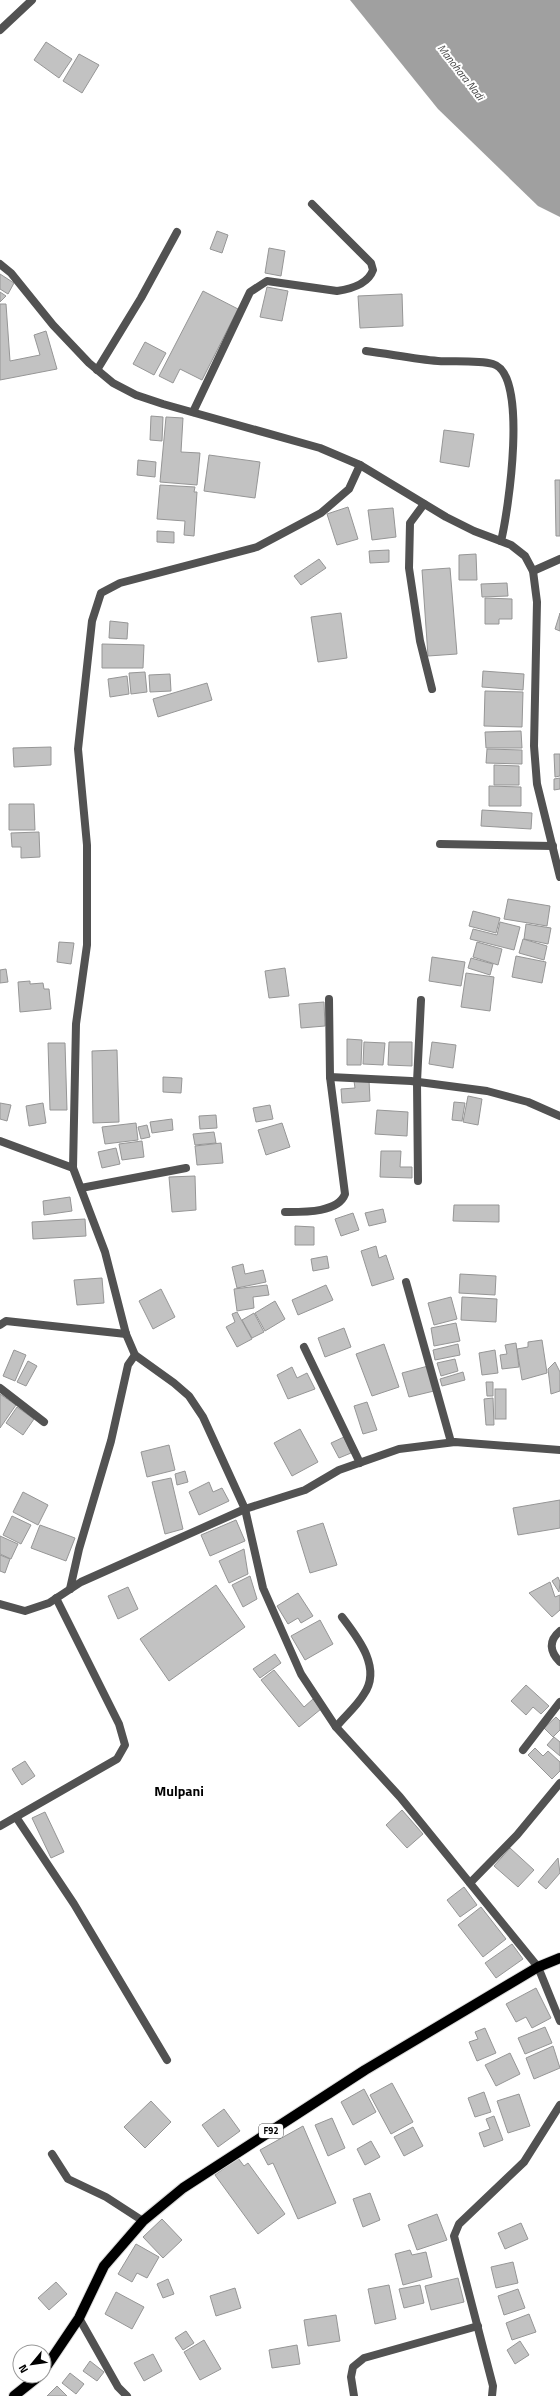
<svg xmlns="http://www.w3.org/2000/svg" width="560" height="2396" font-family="'Titillium Web',sans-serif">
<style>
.water{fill:#a0a0a0}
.building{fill:#c2c2c2;stroke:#969696}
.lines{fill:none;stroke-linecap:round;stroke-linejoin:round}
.primary-casing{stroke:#dbdbdb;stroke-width:12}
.service{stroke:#525252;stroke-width:8}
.minor{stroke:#525252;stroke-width:8}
.tertiary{stroke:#525252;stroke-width:8}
.primary{stroke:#000;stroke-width:10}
.labels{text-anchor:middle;stroke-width:4;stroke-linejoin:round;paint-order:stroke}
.shield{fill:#fff;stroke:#4c4c4c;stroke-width:1}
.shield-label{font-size:9px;font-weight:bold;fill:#000}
.water-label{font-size:11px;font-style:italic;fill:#414141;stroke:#fff}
.district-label{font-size:14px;font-weight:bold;fill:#000;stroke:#fff}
</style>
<rect width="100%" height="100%" fill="#fff"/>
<polygon class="water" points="350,0 560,0 560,217 538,206 438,109"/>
<g class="building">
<polygon points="46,42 72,59 59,78 34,60"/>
<polygon points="79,54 99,65 82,93 63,81"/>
<polygon points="217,231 228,235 222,253 210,249"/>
<polygon points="269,248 285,251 281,276 265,273"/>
<polygon points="0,274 14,283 8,294 0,289"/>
<polygon points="267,287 288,291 282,321 260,317"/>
<polygon points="203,291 238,309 202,380 180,369 173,383 159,376"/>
<polygon points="0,292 6,296 0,302"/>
<polygon points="402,294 403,326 360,328 358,296"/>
<polygon points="0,304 6,304 10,361 40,355 34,335 46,331 57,369 0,380"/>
<polygon points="145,342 166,353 154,375 133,364"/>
<polygon points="151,416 163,417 162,441 150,440"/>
<polygon points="166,417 183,418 181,452 200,453 197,485 160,482"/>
<polygon points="444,430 474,434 469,467 440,462"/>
<polygon points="209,455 260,462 255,498 204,491"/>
<polygon points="138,460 156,462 155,477 137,475"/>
<polygon points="555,480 560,480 560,536 556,536"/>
<polygon points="160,485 195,487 194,492 197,492 194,536 184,535 185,521 157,519"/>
<polygon points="348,507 358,539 337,545 327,514"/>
<polygon points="393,508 396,537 372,540 368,510"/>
<polygon points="157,531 174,532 174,543 157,542"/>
<polygon points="389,550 389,562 370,563 369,551"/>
<polygon points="476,554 477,580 459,580 459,555"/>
<polygon points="319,559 326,568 301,585 294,576"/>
<polygon points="450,568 457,654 428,656 422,570"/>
<polygon points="507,583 508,596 482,597 481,584"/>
<polygon points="485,598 512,599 512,619 499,619 499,624 485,624"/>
<polygon points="341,613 347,658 318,662 311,617"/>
<polygon points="560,613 560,631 555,629"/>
<polygon points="110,621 128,623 127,639 109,638"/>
<polygon points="102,644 144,645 143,668 102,668"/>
<polygon points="483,671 524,674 523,690 482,687"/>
<polygon points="145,672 147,692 131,694 129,673"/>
<polygon points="170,674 171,691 150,692 149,675"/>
<polygon points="127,676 129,694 110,697 108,679"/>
<polygon points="207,683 212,700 158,717 153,699"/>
<polygon points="485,691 523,692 522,727 484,726"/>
<polygon points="521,731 522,748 486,748 485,732"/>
<polygon points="51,747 51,765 14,767 13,748"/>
<polygon points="487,749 522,750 522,764 486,763"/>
<polygon points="554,754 560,754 560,776 555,777"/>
<polygon points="494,765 519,766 519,785 494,785"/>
<polygon points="560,778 560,789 554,790 554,779"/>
<polygon points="489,786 521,787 521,806 489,806"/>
<polygon points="9,804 34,804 35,830 9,830"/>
<polygon points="482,810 532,813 531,829 481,826"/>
<polygon points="39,832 40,857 21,858 21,847 12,847 11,833"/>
<polygon points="508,899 550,906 547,926 504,919"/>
<polygon points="473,911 500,918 496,933 469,926"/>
<polygon points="500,922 520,927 514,950 470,939 473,929 497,935"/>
<polygon points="526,924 551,928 548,944 524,939"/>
<polygon points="523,939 547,946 544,960 519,953"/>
<polygon points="59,942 74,943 71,964 57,962"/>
<polygon points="477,942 502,949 498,965 473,957"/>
<polygon points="516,956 546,962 542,983 512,977"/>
<polygon points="432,957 465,962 461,986 429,981"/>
<polygon points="471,958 493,964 490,975 468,968"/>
<polygon points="285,968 289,996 269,998 265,971"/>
<polygon points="6,969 8,982 0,983 0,970"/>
<polygon points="466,973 494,977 490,1011 461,1007"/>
<polygon points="30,981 30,984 43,983 44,989 49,989 51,1009 20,1012 18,982"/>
<polygon points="324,1002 325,1026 301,1028 299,1004"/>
<polygon points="347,1039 362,1040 361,1065 347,1065"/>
<polygon points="364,1042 385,1043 383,1065 363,1064"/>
<polygon points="389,1042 412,1042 412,1066 388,1065"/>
<polygon points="432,1042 456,1045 453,1068 429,1064"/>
<polygon points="48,1043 65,1043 67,1110 50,1110"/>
<polygon points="117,1050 119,1122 93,1123 92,1051"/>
<polygon points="163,1077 182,1078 181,1093 163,1092"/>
<polygon points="369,1080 370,1101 342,1103 341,1089 355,1088 354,1081"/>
<polygon points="468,1096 482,1099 478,1125 463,1122"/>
<polygon points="454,1102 465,1103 462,1121 452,1120"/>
<polygon points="0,1103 11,1105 7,1121 0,1119"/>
<polygon points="43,1103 46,1123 29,1126 26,1106"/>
<polygon points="270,1105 273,1119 256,1122 253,1108"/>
<polygon points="377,1110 408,1112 407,1136 375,1134"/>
<polygon points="216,1115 217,1128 200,1129 199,1116"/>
<polygon points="172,1119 173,1130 152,1133 150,1122"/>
<polygon points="136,1123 138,1140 105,1144 102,1127"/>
<polygon points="282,1123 290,1147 266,1155 258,1130"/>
<polygon points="147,1125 150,1137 141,1139 138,1127"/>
<polygon points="214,1132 216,1143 195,1145 193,1134"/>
<polygon points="142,1141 144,1157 122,1160 119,1144"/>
<polygon points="221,1143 223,1163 197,1165 195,1146"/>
<polygon points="116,1148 120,1164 102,1168 98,1152"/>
<polygon points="381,1151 401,1151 400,1167 412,1167 412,1178 380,1177"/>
<polygon points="195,1176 196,1210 172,1212 169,1177"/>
<polygon points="70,1197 72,1211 44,1215 43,1201"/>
<polygon points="454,1205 499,1205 499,1222 453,1221"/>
<polygon points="383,1209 386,1222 369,1226 365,1213"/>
<polygon points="353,1213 359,1230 341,1236 335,1219"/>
<polygon points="85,1219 86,1236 33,1239 32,1222"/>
<polygon points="295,1226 314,1227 314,1245 295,1245"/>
<polygon points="376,1246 379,1258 386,1255 394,1279 372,1286 361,1251"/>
<polygon points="327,1256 329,1268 313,1271 311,1259"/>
<polygon points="243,1264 245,1274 263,1270 266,1282 237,1288 232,1267"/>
<polygon points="460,1274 496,1276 495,1295 459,1293"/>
<polygon points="102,1278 104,1303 77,1305 74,1280"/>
<polygon points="267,1285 269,1295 253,1297 254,1308 237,1311 234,1289"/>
<polygon points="326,1285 333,1300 298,1315 292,1300"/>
<polygon points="161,1289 175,1317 153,1329 139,1301"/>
<polygon points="451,1297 457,1319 434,1325 428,1303"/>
<polygon points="462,1297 497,1299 496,1322 461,1320"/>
<polygon points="275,1301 285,1319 265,1331 255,1313"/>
<polygon points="237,1312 252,1339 237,1347 226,1327 235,1322 232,1314"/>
<polygon points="254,1313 264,1332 252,1338 242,1320"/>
<polygon points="456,1323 460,1341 434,1346 431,1328"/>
<polygon points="344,1328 351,1347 325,1357 318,1338"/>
<polygon points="542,1340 547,1373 522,1380 517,1349 528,1347 528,1342"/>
<polygon points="516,1343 519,1367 502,1369 500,1355 507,1354 505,1345"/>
<polygon points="384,1344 399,1387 372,1396 356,1354"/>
<polygon points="458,1344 460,1355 435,1360 433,1350"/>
<polygon points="14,1350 26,1355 15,1381 3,1376"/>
<polygon points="495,1350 498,1373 482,1375 479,1353"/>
<polygon points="455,1359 458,1371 441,1376 437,1363"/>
<polygon points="28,1361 37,1366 26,1386 17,1382"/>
<polygon points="555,1362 560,1372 560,1391 551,1394 548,1369"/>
<polygon points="428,1366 434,1391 409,1397 402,1373"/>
<polygon points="292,1367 297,1378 307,1373 315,1389 288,1399 277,1375"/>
<polygon points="463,1372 465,1380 442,1386 440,1379"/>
<polygon points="486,1382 493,1382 493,1396 487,1396"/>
<rect x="495" y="1389" width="11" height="30"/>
<polygon points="0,1394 16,1405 0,1428"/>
<polygon points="493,1398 494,1425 486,1425 484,1399"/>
<polygon points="367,1402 377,1430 363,1434 354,1406"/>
<polygon points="17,1407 34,1419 23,1435 6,1423"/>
<polygon points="300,1429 318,1462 292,1476 274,1443"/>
<polygon points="344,1437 351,1453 339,1458 331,1443"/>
<polygon points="169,1445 175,1470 147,1477 141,1452"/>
<polygon points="185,1471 188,1482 177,1485 175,1474"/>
<polygon points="171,1478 183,1529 165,1534 152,1482"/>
<polygon points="209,1482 213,1492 222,1488 229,1501 199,1515 189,1492"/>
<polygon points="23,1492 48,1505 38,1525 13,1512"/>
<polygon points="560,1500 560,1528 518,1535 513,1508"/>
<polygon points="12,1516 31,1525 21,1544 3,1535"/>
<polygon points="236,1520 245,1541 210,1556 201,1535"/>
<polygon points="323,1523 337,1565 310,1573 297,1531"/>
<polygon points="40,1525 75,1538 66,1561 31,1548"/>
<polygon points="0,1536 18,1544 11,1559 0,1554"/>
<polygon points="244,1549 248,1574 229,1583 219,1561"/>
<polygon points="0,1555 10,1559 5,1573 0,1571"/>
<polygon points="250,1576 257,1599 243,1607 232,1585"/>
<polygon points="558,1577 560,1582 559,1592 552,1581"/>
<polygon points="550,1582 555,1597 560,1595 560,1610 552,1617 529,1593"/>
<polygon points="216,1585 245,1627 169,1681 140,1639"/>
<polygon points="128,1587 138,1609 118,1619 108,1596"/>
<polygon points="298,1593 313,1616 301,1623 298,1618 288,1624 277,1606"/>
<polygon points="320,1620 333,1644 305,1660 291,1636"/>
<polygon points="275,1654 281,1663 260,1678 253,1669"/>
<polygon points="274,1670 304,1707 313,1699 321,1709 299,1727 261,1680"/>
<polygon points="526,1685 549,1706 541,1714 533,1707 526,1715 511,1701"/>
<polygon points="556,1717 560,1721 560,1730 553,1737 544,1728"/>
<polygon points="554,1737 560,1742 560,1756 547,1745"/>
<polygon points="535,1748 543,1756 548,1751 560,1762 560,1771 552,1779 528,1755"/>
<polygon points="25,1761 35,1776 22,1785 12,1769"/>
<polygon points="402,1810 423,1834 407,1848 386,1825"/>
<polygon points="45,1812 64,1852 51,1858 32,1818"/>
<polygon points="510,1848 534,1870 518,1887 494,1866"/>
<polygon points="558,1858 560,1873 546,1889 538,1882"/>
<polygon points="464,1887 477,1905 460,1917 447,1900"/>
<polygon points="481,1907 506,1939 483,1957 458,1925"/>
<polygon points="512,1944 523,1959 496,1978 485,1963"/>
<polygon points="536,1988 551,2018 532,2028 526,2017 516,2022 506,2004"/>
<polygon points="545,2027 552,2043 525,2054 518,2038"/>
<polygon points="485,2028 496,2053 477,2061 469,2042 478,2039 475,2032"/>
<polygon points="553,2046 560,2068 534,2079 526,2058"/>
<polygon points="510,2053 520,2074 496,2086 485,2065"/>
<polygon points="392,2083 413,2122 391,2134 370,2095"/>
<polygon points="364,2089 376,2112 353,2125 341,2102"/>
<polygon points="484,2092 491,2112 475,2117 468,2098"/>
<polygon points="519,2094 530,2126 508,2133 497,2101"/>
<polygon points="151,2101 171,2122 145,2148 124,2127"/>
<polygon points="224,2109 240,2131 218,2147 202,2125"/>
<polygon points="494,2116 503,2140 484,2147 479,2133 490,2129 486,2119"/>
<polygon points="332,2118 345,2148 328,2156 315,2125"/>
<polygon points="303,2126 336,2203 298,2219 273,2163 268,2165 260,2150"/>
<polygon points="413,2127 423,2146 404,2156 394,2137"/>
<polygon points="371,2141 380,2157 365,2165 357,2149"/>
<polygon points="238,2158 244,2166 248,2163 285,2214 258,2234 215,2175"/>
<polygon points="370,2193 380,2220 363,2227 353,2199"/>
<polygon points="437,2214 447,2240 417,2250 408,2225"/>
<polygon points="162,2219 182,2240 163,2258 143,2237"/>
<polygon points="521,2223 528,2239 505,2249 498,2233"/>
<polygon points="136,2244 159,2257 147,2278 137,2273 132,2282 118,2274"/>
<polygon points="410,2250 412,2255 426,2252 432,2277 403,2285 395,2254"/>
<polygon points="513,2262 518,2283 496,2288 491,2267"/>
<polygon points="458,2278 464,2302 431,2310 425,2286"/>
<polygon points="168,2279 174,2294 163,2298 157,2284"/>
<polygon points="56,2282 67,2294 49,2310 38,2298"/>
<polygon points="389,2285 396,2319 375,2324 368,2289"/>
<polygon points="420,2285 424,2303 404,2308 399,2289"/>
<polygon points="235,2288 241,2308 216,2316 210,2296"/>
<polygon points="518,2289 525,2308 504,2315 498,2296"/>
<polygon points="116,2292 144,2307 132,2329 105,2314"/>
<polygon points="529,2314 536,2332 512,2340 506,2323"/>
<polygon points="336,2315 340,2341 308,2346 304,2320"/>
<polygon points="186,2331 194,2343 183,2350 175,2338"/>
<polygon points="204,2340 221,2369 200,2380 184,2352"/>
<polygon points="520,2341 529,2355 515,2364 507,2350"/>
<polygon points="297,2345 300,2364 272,2368 269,2350"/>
<polygon points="153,2354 162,2371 144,2381 134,2363"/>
<polygon points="90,2361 104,2372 97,2381 83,2371"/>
<polygon points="70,2373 84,2384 76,2394 62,2383"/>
<polygon points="57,2386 67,2396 47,2396"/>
</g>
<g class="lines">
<g class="primary-casing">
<g id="primary">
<polyline points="44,2370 79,2318 104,2266 143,2221 183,2188 365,2070 538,1967 560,1958"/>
<polyline points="14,2396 39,2376"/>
</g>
</g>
<g class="service">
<path d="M366,351c24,3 48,8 72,10 16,1 40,-1 55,3 36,10 15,149 8,177"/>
<polyline points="97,370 141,298 177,232"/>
<path d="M193,412l57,-120 17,-11 70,10c14,-2 31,-7 36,-21l-2,-7 -59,-59"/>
<polyline points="424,504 410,523 409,568 420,641 432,689"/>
<path d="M336,1727c9,-11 21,-21 28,-33 18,-26 -6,-56 -22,-77"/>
<polyline points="52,2154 68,2179 106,2197 143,2221"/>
</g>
<g class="minor">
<polyline points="0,30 32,0"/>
<polyline points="360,465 349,489 321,513 257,547 120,583 101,593 92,621 78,749 87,845 87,945 76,1024 73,1168 105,1252 126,1334 135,1355 174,1383 189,1396 203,1417 245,1509 263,1588 301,1674 336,1727 400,1797 538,1967 560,2021"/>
<polyline points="533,571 560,559"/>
<polyline points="440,844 553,846"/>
<polyline points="330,1077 411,1081 487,1091 528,1102 560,1116"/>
<polyline points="0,1141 73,1168"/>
<polyline points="418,1181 417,1082 421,1000"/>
<polyline points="81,1188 186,1168"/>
<path d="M285,1212c18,0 53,1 60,-18l-15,-117 -1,-78"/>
<polyline points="406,1282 451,1442"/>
<polyline points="0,1325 6,1321 126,1334"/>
<polyline points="304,1347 360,1463"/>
<polyline points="0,1388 44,1422"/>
<polyline points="70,1589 79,1549 111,1441 128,1365 135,1355"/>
<polyline points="0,1604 25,1611 49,1603 81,1582 245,1509 305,1490 339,1470 399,1449 455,1442 560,1450"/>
<path d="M560,1631c-12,10 -10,21 0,31"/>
<polyline points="523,1750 560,1702"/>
<polyline points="16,1817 74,1904 167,2060"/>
<polyline points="0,1826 117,1759 125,1745 119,1724 56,1598"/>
<polyline points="470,1883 517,1835 560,1783"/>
<polyline points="79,2318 118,2387 127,2396"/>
<polyline points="354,2396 351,2377 353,2367 364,2358 478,2326"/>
<polyline points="492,2396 493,2386 454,2236 459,2224 524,2162 560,2105"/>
</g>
<polyline class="tertiary" points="0,264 11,273 53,325 89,363 113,383 136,395 163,404 320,448 360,465 446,517 474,531 511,545 525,556 533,571 537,602 534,746 537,784 560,877"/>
<use href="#primary" class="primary"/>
</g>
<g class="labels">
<rect class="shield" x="259" y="2124" width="24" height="14" rx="3"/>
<g class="shield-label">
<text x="271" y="2134">F92</text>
</g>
<g class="water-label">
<text transform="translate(461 72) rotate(52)" y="4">Manohara Nadi</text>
</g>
<g class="district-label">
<text x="179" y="1796">Mulpani</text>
</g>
</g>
<g transform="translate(32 2364) rotate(241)"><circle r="19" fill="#ffffff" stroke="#999999"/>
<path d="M0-3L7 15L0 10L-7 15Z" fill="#000000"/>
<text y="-6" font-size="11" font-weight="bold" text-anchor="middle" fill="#000000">N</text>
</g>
</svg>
